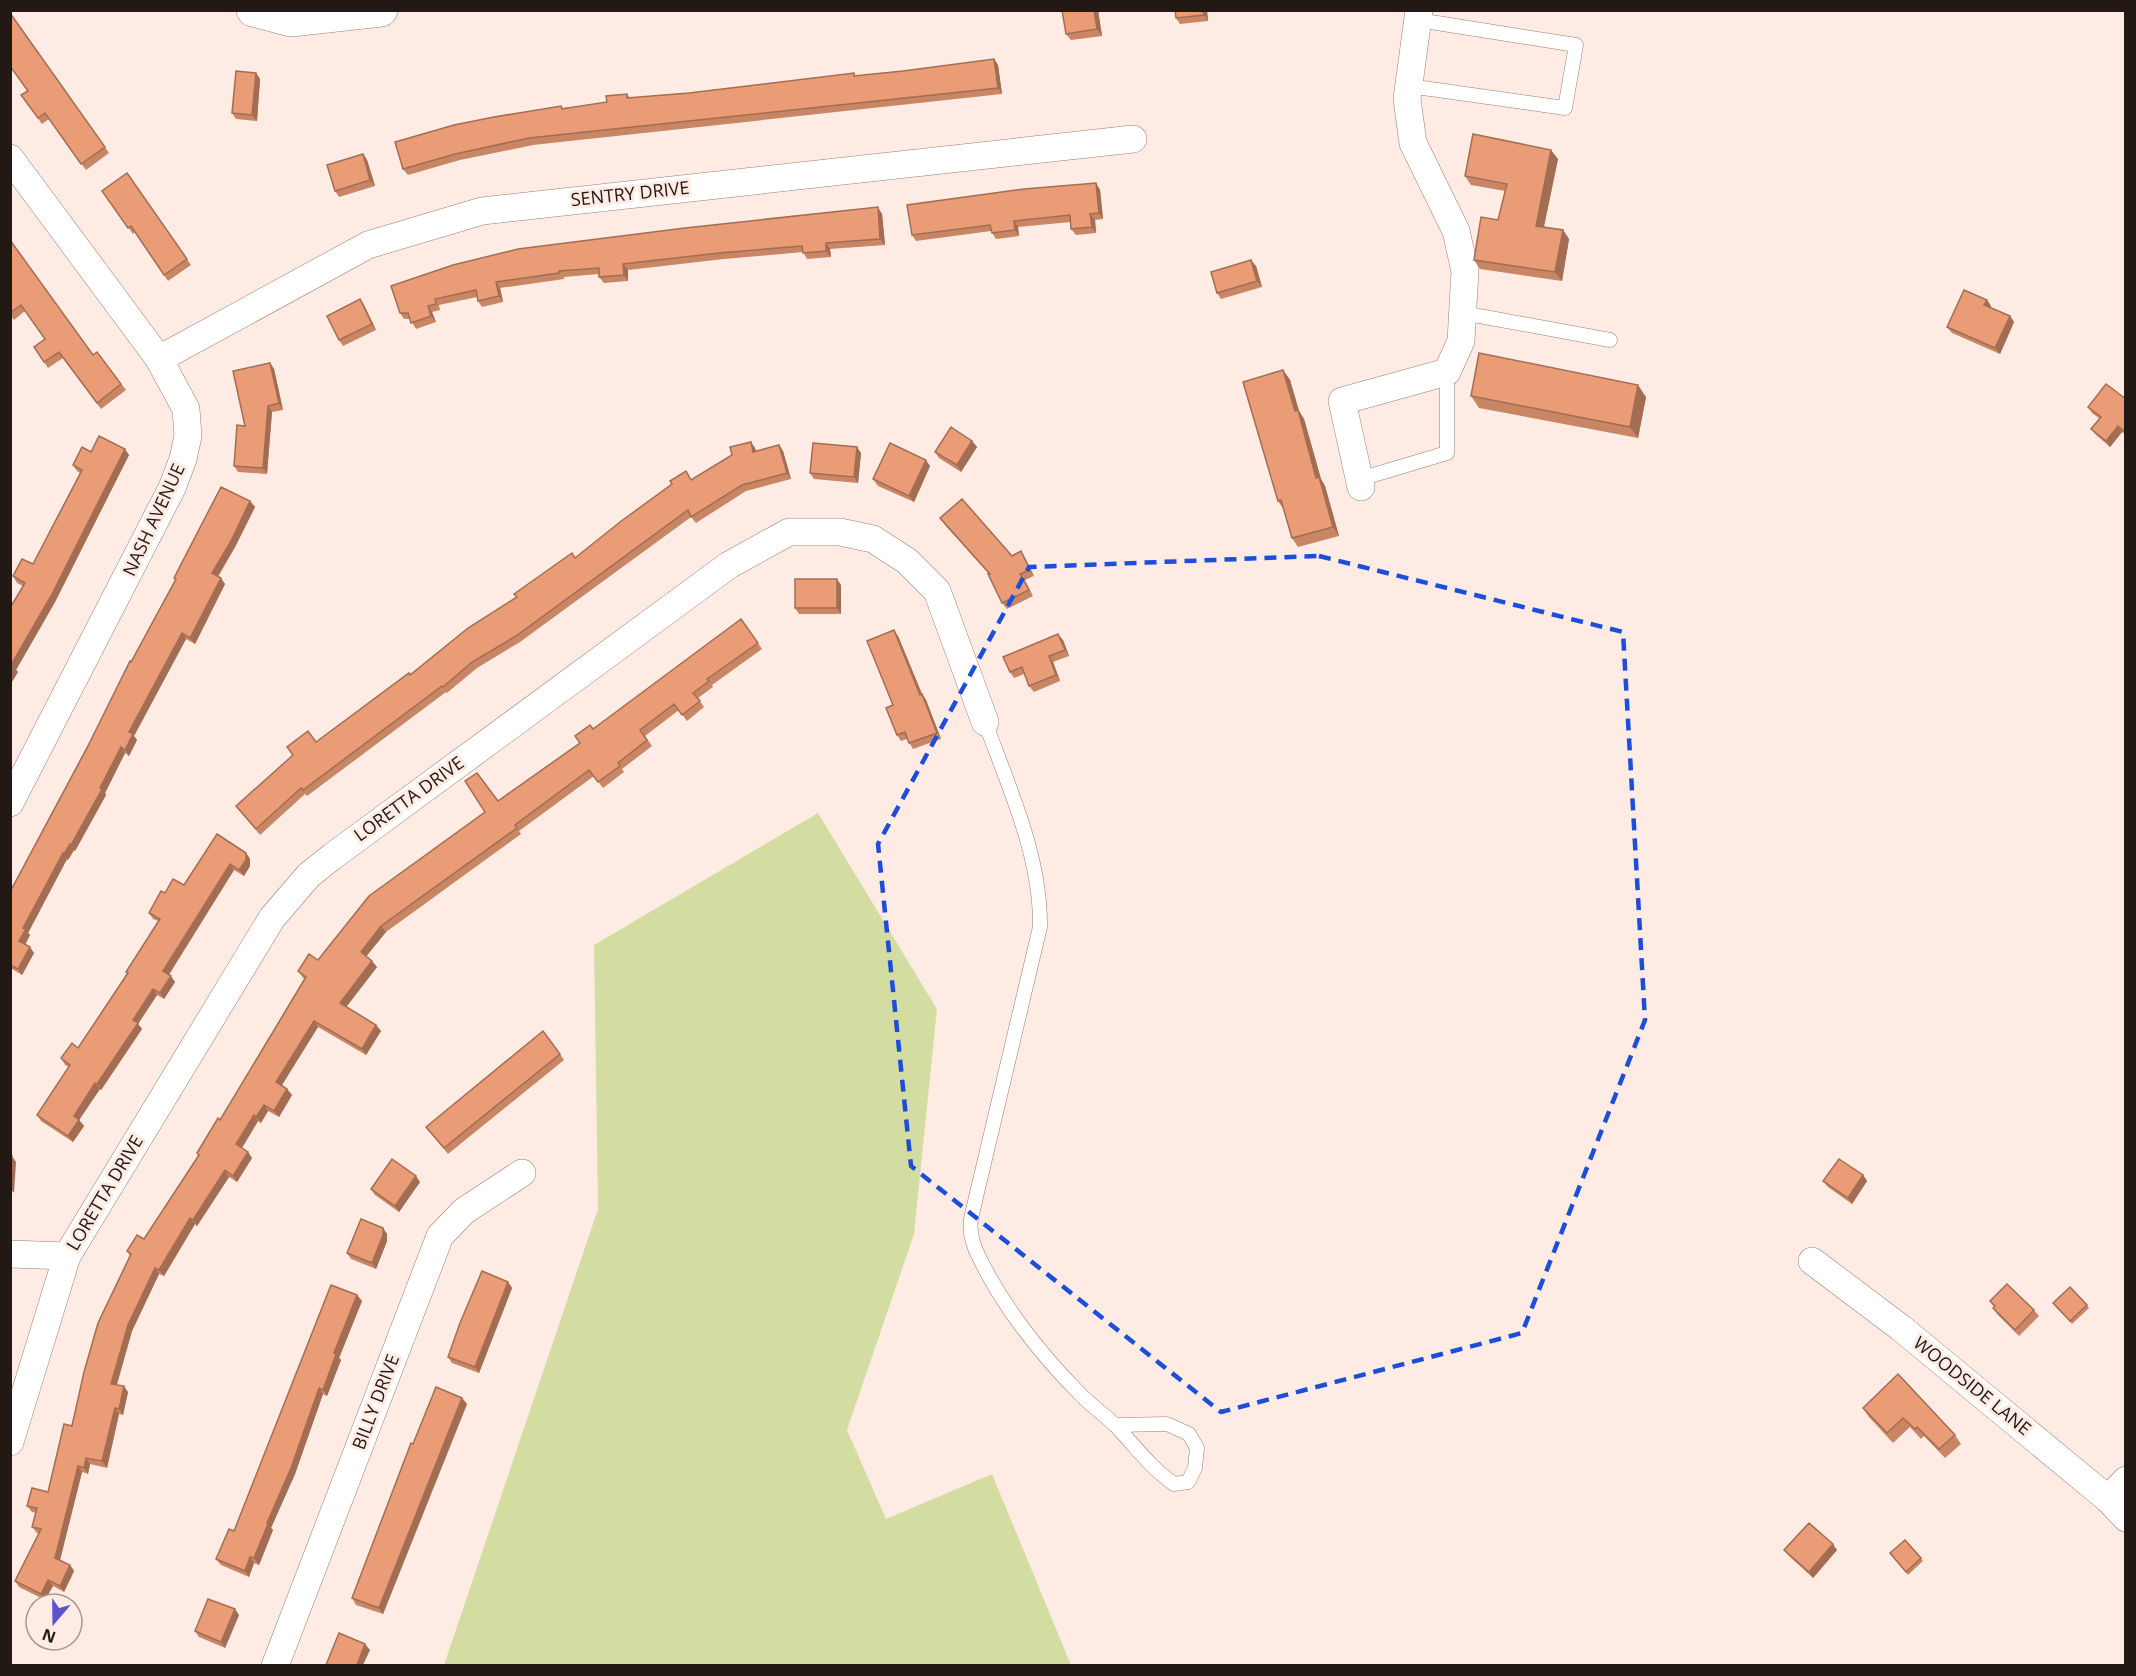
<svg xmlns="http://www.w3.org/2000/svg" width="2136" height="1676" font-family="'Open Sans',sans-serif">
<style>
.green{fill:#d4dda1}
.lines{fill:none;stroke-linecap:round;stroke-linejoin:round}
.service-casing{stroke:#987d70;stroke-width:15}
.minor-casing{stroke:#987d70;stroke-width:28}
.tertiary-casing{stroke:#987d70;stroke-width:34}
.service{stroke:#fff;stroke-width:14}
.minor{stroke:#fff;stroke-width:27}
.tertiary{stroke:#fff;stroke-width:33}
.wall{fill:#c88665}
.shaded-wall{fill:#a36d53}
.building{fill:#e99c76;stroke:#a36d53;stroke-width:1.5}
.marked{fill:none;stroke:#1d4ed8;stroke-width:4.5;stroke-dasharray:12 8;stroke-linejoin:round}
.labels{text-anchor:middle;stroke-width:6;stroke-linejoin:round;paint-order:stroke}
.street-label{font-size:18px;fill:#231914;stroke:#feece4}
</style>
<rect width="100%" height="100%" fill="#feece4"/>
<polygon class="green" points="818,813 937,1009 914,1234 847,1430 886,1519 992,1474 1071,1665 444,1665 598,1209 594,945"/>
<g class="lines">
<g class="service-casing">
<g id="service">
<polyline points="1409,86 1565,108 1576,45 1418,20"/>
<polyline points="1463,313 1610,340"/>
<polyline points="1360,479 1447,453 1447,372"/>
<path d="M985,722c24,66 56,134 55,205l-68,287c-6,24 7,43 18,64 25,44 56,82 92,118 11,11 23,19 34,30 19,20 35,42 58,58l14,-2 7,-14 2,-20 -8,-14 -22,-10 -52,1"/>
</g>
</g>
<g class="minor-casing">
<g id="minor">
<polyline points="10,158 159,359 186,409 188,436 183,459 172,488 10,803"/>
<polyline points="159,359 368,245 482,211 1133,139"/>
<polyline points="1361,487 1342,401 1447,372 1461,341 1465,271 1456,231 1413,143 1407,99 1419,10"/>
<polyline points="10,1254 67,1256"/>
<polyline points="1812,1261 1901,1328 2108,1499 2126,1518"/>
<polyline points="10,1442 67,1256 272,918 309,875 333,856 729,565 789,532 840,532 873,539 907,561 937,591 985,722"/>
<polyline points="2108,1499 2126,1480"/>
<polyline points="275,1666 440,1236 464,1211 522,1173"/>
</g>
</g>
<g class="tertiary-casing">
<polyline id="tertiary" points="253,10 291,20 381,10"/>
</g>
<use href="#service" class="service"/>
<use href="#minor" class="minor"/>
<use href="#tertiary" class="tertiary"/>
</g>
<g class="wall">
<polygon points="1098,10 1102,36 1071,40 1066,34"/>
<polygon points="1207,10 1208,21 1180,24 1176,18"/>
<polygon points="10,13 109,153 86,170 49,119 42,124 21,95 28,91"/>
<polygon points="994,59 998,65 1002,94 533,145 460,160 408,175 403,169 561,106 563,108 607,102 627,94 630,98 689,93 854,73 856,76 903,71"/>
<polygon points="256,73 260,79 257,121 236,119 232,113"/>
<polygon points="363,154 367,160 375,186 339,197 335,191"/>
<polygon points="1558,159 1544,227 1563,230 1569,239 1562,281 1480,269 1474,260 1498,220 1505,191 1471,185 1465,176"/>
<polygon points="127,173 191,265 168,281 135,232 133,234 102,191"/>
<polygon points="1096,183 1100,190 1103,219 1095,220 1096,233 1076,235 1071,229 1071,222 1018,227 1019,236 996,239 991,231 916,241 912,235"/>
<polygon points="882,214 885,245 830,249 831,257 807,259 803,252 724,259 628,270 628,281 604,283 599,277 599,274 564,277 564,279 500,288 503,302 482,307 478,301 477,297 439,305 440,310 432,312 436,322 416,329 410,319 404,319 400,313 391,286"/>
<polygon points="10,240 93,355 97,352 126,390 101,409 63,358 48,368 34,347 45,339 25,311 14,320 10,315"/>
<polygon points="1256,266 1262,287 1221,299 1217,293"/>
<polygon points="360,299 364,305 376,330 343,346 339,340"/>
<polygon points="1987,300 1991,306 1990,307 2010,316 2014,322 2000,354 1952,333 1947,327"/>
<polygon points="270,363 274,369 283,410 272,412 267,474 238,472 234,466 245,426"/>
<polygon points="1283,370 1290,380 1299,411 1304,419 1321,479 1325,486 1339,536 1298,547 1292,538 1284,510 1278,501"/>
<polygon points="1471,396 1646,397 1638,438 1479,408"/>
<polygon points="2126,399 2126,435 2122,432 2110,447 2096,435 2091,429 2100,419 2092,413 2088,407"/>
<polygon points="972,441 977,447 961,472 939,458 935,452"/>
<polygon points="779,445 783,451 791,479 746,491 696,523 691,517 520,642 477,668 447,693 446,692 307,796 305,794 260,835 236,806 316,742 517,597 692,479 755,448 756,451"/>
<polygon points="91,452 129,455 55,602 16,670 18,672 10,685 10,608 23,586 17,583 13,576 33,564 80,473 77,471 73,465"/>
<polygon points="861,453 858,483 814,479 810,473"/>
<polygon points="930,466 914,502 878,486 873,479"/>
<polygon points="250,501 255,507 235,547 218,577 225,584 195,644 186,639 134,736 137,740 129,756 125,753 105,793 106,795 75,851 74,850 68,860 67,859 28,933 30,935 25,944 34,953 22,975 12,969 10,972 10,892 175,580 174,578"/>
<polygon points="940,518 1012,556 1021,551 1025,558 1034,576 1025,580 1033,596 1007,609 1002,603 989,574 945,525"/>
<polygon points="841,585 841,614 799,614 795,608"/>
<polygon points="741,619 762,649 712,685 713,687 698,698 704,707 687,721 679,710 645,736 652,746 622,769 624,772 603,788 594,776 519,831 521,834 386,932 366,956 377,967 346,1007 376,1025 381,1031 366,1055 318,1027 282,1085 292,1095 279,1117 268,1111 261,1123 258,1121 242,1148 248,1152 252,1158 237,1182 229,1177 197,1226 195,1224 164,1276 159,1274 132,1331 117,1385 128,1392 123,1415 119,1414 107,1468 90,1464 88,1474 82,1472 60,1560 70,1565 74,1571 64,1592 53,1586 45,1600 19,1587 15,1581 39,1534 37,1533 32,1527 36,1513 32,1512 27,1506 48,1492 130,1256 127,1251 144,1239 198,1156 197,1153 220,1120 304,979 298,971 318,960 498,801 580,743 593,729"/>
<polygon points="898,636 922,694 926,700 941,739 913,749 907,739 901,741 897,735"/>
<polygon points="1063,640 1069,656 1053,662 1060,681 1034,692 1029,686 1024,674 1014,678 1010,672"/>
<polygon points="246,853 250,859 250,866 244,876 234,870 169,975 175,982 164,999 157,995 138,1024 142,1029 101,1090 100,1089 79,1120 84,1126 73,1142 41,1121 37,1115 69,1067 65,1065 61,1058 78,1048 127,973 126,972 158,921 153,919 149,913 165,893 184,885"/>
<polygon points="560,1054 564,1060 448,1154 426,1127"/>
<polygon points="1863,1175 1867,1181 1852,1204 1828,1187 1823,1181"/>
<polygon points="420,1182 399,1212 375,1195 371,1189"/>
<polygon points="383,1228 387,1234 387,1241 376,1269 351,1259 347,1253"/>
<polygon points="508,1282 512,1288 479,1373 452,1363 448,1357"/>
<polygon points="357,1295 362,1301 339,1358 341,1360 327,1396 323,1394 295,1474 271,1528 273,1530 259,1565 254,1563 249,1577 221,1565 216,1559 234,1531"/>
<polygon points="1990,1301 2034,1310 2039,1316 2019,1336 1997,1314 1993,1308 1994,1307"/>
<polygon points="2053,1303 2087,1305 2089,1308 2072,1324"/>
<polygon points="1898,1374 1955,1435 1961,1444 1945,1458 1924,1436 1921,1439 1910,1427 1893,1443 1869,1417 1863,1408"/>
<polygon points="462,1398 467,1404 383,1614 356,1605 352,1598 413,1444"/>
<polygon points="1784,1550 1837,1550 1813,1578 1789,1556"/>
<polygon points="1890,1553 1921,1558 1923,1561 1908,1575"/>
<polygon points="239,1615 225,1648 199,1637 195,1631"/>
</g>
<g class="shaded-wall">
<polygon points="1094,10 1098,10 1102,36 1097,29"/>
<polygon points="1203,10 1207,10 1208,21 1204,15"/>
<polygon points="994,59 998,65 1002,94 998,88"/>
<polygon points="256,73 260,79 257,121 252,115"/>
<polygon points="1551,150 1558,159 1542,235 1536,226"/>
<polygon points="363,154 367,160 375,186 370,180"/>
<polygon points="1096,183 1100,190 1103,219 1099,213"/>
<polygon points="878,207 882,214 885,245 880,239"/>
<polygon points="1090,214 1095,220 1096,233 1092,227"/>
<polygon points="1014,221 1018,227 1019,236 1015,230"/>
<polygon points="1563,230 1569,239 1562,281 1555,272"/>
<polygon points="826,243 830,249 831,257 826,251"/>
<polygon points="1251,260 1256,266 1262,287 1257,281"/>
<polygon points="623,264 628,270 628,281 624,275"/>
<polygon points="496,282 500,288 503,302 499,296"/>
<polygon points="360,299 364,305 376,330 372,324"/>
<polygon points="1987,300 1991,306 1989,311 1984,305"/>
<polygon points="428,306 432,312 436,322 431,316"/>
<polygon points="2010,316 2014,322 2000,354 1995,348"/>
<polygon points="270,363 274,369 283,410 279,403"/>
<polygon points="1283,370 1290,380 1299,411 1304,419 1321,479 1325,486 1339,536 1333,527 1295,411"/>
<polygon points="1638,385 1646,397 1638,438 1630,427"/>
<polygon points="268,406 272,412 267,474 263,468"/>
<polygon points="2118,426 2122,432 2110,447 2106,441"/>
<polygon points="972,441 977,447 961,472 957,465"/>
<polygon points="751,442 755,448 758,458 753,452"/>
<polygon points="779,445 783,451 791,479 787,473"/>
<polygon points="857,447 861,453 858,483 854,477"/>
<polygon points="125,449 129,455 55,602 16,670 18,672 10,685 11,665"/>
<polygon points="926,460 930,466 914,502 909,496"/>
<polygon points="250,501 255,507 235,547 216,579 212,573"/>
<polygon points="1021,551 1025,558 1034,576 1030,570"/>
<polygon points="221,578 225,584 195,644 190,638"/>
<polygon points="837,579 841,585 841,614 837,608"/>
<polygon points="894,630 898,636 924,699 922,694 926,700 941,739 937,733"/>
<polygon points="182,633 186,639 134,736 137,740 129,756 125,750 129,732"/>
<polygon points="1058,634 1063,640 1069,656 1065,650"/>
<polygon points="1049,656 1053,662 1060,681 1056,675"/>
<polygon points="121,747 125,753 105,793 106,795 75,851 71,845"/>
<polygon points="70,844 74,850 68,860 64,854"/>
<polygon points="63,853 67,859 28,933 30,935 24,947 19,941 23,928"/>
<polygon points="246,853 250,859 250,866 244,876 239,870"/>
<polygon points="230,864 234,870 167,977 163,971"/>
<polygon points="381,926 386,932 365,958 361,952"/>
<polygon points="30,947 34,953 22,975 18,969"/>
<polygon points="372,961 377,967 344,1010 340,1003"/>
<polygon points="171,976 175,982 164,999 160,993"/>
<polygon points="153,989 157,995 138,1024 142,1029 101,1090 97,1084 133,1020"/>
<polygon points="314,1021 318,1027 280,1088 276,1082"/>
<polygon points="376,1025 381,1031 366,1055 362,1049"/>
<polygon points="95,1083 100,1089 79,1120 84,1126 73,1142 68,1136 74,1116"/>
<polygon points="287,1089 292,1095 279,1117 274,1111"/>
<polygon points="264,1105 268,1111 261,1123 256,1117"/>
<polygon points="254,1115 258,1121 240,1151 236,1144"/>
<polygon points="248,1152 252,1158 237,1182 233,1176"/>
<polygon points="12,1156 16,1162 14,1193 10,1188"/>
<polygon points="225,1170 229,1177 197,1226 193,1220"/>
<polygon points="1863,1175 1867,1181 1852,1204 1848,1198"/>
<polygon points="416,1176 420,1182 399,1212 395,1206"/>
<polygon points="190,1218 195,1224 164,1276 159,1270"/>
<polygon points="383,1228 387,1234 387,1241 376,1269 372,1263"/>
<polygon points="155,1268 159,1274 132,1331 115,1390 111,1384 128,1325"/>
<polygon points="508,1282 512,1288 479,1373 475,1367"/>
<polygon points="357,1295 362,1301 339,1358 341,1360 327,1396 323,1390 334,1353"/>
<polygon points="124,1386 128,1392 123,1415 119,1409"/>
<polygon points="319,1388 323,1394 295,1474 271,1528 273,1530 259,1565 254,1558 267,1523"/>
<polygon points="462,1398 467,1404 383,1614 379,1608"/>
<polygon points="115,1408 119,1414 107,1468 102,1461"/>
<polygon points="86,1458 90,1464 88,1474 84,1468"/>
<polygon points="78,1466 82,1472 59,1564 55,1558"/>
<polygon points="1833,1544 1837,1550 1813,1578 1809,1572"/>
<polygon points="250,1557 254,1563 249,1577 245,1571"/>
<polygon points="70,1565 74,1571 64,1592 60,1586"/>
<polygon points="48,1580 53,1586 45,1600 41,1594"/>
<polygon points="235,1609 239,1615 225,1648 221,1642"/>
<polygon points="365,1644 370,1650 363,1665 357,1665"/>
</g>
<g class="building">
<polygon points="1062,10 1094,10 1097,29 1066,34"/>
<polygon points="1175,10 1203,10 1204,15 1176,18"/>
<polygon points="10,13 105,147 81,164 45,113 38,118 21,95 28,91 10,66"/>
<polygon points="994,59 998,88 529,138 455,154 403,169 395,142 454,125 494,117 561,106 562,109 607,102 606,96 627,94 627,98 689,93 854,73 854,76 903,71"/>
<polygon points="236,71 256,73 252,115 232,113"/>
<polygon points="1473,134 1551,150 1536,226 1563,230 1555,272 1474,260 1481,217 1498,220 1507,184 1465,176"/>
<polygon points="363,154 370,180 335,191 327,165"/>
<polygon points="127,173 187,259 164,275 131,226 128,228 102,191"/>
<polygon points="1096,183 1099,213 1090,214 1092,227 1071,229 1070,215 1014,221 1015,230 992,233 990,225 912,235 907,205 1024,189"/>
<polygon points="878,207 880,239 826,243 826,251 803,253 802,246 719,253 623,264 624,275 599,277 599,268 559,271 559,273 496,282 499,296 478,301 476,290 435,299 436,304 428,306 431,316 411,323 408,313 400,313 391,286 453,265 518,249 685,228"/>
<polygon points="10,240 93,355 97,352 121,384 97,403 59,352 44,362 34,347 45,339 21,305 10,313"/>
<polygon points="1251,260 1257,281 1217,293 1211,272"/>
<polygon points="1964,290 1987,300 1984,305 2010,316 1995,348 1947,327"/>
<polygon points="360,299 372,324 339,340 327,316"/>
<polygon points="1479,353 1638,385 1630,427 1471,396"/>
<polygon points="270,363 279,403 268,406 263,468 234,466 237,425 245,426 233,371"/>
<polygon points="1283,370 1295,411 1298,410 1316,478 1319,477 1333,527 1292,538 1281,500 1278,501 1243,382"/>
<polygon points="2106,384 2126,399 2126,433 2118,426 2106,441 2091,429 2101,417 2088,407"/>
<polygon points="951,427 972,441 957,465 935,452"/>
<polygon points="99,436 125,449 51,596 11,665 13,666 10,671 10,608 25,583 13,576 22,559 33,564 82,470 73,465 82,447 91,452"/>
<polygon points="751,442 753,452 779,445 787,473 742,485 691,517 688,510 516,636 472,662 443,687 442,686 303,790 301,788 256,829 236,806 293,755 287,747 308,731 316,742 409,673 410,675 468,628 517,597 514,594 572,553 575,558 620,522 672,484 670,481 686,471 691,480 732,455 730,447"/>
<polygon points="813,443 857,447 854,477 810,473"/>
<polygon points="890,443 926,460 909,496 873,479"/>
<polygon points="221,487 250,501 231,541 212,573 221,578 190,638 182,633 129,732 133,734 125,750 121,747 100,788 102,789 71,845 70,844 64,854 63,853 23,928 26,929 19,941 30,947 18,969 10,965 10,892 87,748 130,661 131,662 176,579 174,578"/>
<polygon points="962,499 1012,556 1021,551 1030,570 1020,574 1029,590 1002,603 988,574 990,574 940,518"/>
<rect x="795" y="579" width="42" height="29"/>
<polygon points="741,619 758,643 707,679 709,681 693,693 700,701 682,715 674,704 640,730 647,740 618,763 620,766 598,782 589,770 515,825 517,828 381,926 361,952 372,961 340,1003 376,1025 362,1049 314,1021 276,1082 287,1089 274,1111 264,1105 256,1117 254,1115 236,1144 248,1152 233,1176 225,1170 193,1220 190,1218 159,1270 155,1268 128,1325 111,1384 124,1386 119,1409 115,1408 102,1461 86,1458 84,1468 78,1466 55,1558 70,1565 60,1586 48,1580 41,1594 15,1581 41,1529 32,1527 37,1508 27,1506 32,1488 48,1492 64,1424 72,1426 84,1372 98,1323 131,1254 127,1251 137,1235 144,1239 199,1155 197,1153 218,1118 220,1120 306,977 298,971 309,954 318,960 369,896 485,812 465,781 477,773 498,801 580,743 575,736 590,725 593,729"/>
<polygon points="894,630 920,695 922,694 937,733 909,743 905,732 897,735 886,708 893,705 867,641"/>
<polygon points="1058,634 1065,650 1049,656 1056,675 1029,686 1022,667 1010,672 1003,657"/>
<polygon points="217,834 246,853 246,860 239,870 230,864 163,971 171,976 160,993 153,989 133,1020 138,1023 97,1084 95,1083 74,1116 79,1120 68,1136 37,1115 70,1065 61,1058 72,1043 78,1048 128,973 126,972 160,919 149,913 161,891 165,893 173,879 184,885"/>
<polygon points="543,1031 560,1054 444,1148 426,1127"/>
<polygon points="10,1156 12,1156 10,1183"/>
<polygon points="392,1159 416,1176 395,1206 371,1189"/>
<polygon points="1839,1159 1863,1175 1848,1198 1823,1181"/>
<polygon points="361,1219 383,1228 383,1235 372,1263 347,1253"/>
<polygon points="482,1271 508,1282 475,1367 448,1357 460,1323"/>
<polygon points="2007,1284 2034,1310 2015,1330 1993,1308 1995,1306 1990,1301"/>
<polygon points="331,1285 357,1295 334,1353 336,1354 323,1390 319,1388 291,1468 267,1523 268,1524 254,1558 250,1557 245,1571 216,1559 229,1529 234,1531"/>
<polygon points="2070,1287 2087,1305 2070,1321 2053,1303"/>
<polygon points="1898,1374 1955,1435 1939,1449 1917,1427 1915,1429 1903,1418 1887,1433 1863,1408"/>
<polygon points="436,1387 462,1398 379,1608 352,1598 411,1443 413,1444"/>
<polygon points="1809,1523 1833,1544 1809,1572 1784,1550"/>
<polygon points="1905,1540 1921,1558 1906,1572 1890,1553"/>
<polygon points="208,1599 235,1609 221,1642 195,1631"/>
<polygon points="339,1633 365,1644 357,1665 326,1665"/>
</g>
<path class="marked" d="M1319,556l304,76 22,388 -123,313 -301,79 -310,-246 -33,-322 151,-277z"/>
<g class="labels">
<g class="street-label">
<text transform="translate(630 194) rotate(-6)" y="6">SENTRY DRIVE</text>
<text transform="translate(154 520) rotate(-65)" y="6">NASH AVENUE</text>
<text transform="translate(409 799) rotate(-36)" y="6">LORETTA DRIVE</text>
<text transform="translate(105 1193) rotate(-59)" y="6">LORETTA DRIVE</text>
<text transform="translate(1972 1386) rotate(39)" y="6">WOODSIDE LANE</text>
<text transform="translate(376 1402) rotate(-69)" y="6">BILLY DRIVE</text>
</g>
</g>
<rect width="2136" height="1676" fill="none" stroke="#231914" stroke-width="24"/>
<g transform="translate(54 1622) rotate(200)"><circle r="28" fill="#feece4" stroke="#a69891" stroke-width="1.5"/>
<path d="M0-4.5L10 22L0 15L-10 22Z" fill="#5b54cc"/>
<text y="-9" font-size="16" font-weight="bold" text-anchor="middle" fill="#231914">N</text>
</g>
</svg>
